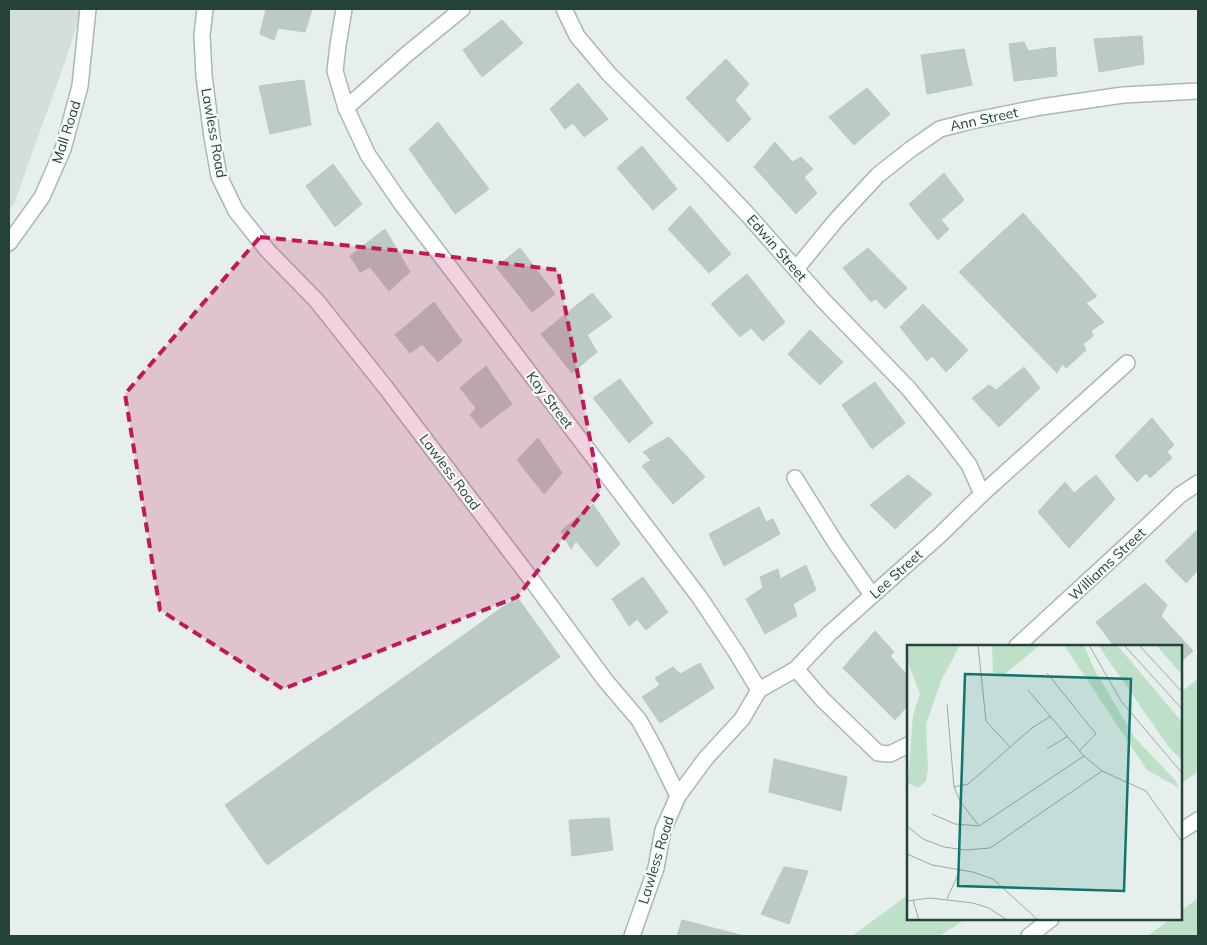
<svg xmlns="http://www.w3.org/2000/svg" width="1207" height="945" font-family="Mulish,sans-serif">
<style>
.built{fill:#d4dfda}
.green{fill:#bfe0c8}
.building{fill:#bbcac4;stroke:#b8c9c2}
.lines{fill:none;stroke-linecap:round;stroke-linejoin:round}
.minor-casing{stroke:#a8b8b2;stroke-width:18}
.minor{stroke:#fff;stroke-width:15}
.marked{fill:#c2185b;fill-opacity:0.2;stroke:#c2185b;stroke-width:4;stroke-dasharray:10 6;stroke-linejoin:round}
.labels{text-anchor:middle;stroke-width:4.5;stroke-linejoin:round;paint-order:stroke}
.street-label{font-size:14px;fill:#24423a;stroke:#f7fbf9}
.inset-road{fill:none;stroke:#98aaa4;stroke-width:1}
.view{fill:#0f766e;fill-opacity:0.15;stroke:#0f766e;stroke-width:2.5}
.inset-edge{fill:none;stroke:#24423a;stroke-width:2.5}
</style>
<rect width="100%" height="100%" fill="#e6efeb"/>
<polygon class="built" points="9,9 82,9 67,56 14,204 9,210"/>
<g class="green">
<polygon points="1198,679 1198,772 1181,783 1181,692"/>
<polygon points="908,895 908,919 966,919 939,936 852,936"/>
<polygon points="1198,898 1198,936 1147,936 1171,919 1181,919 1181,911"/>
</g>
<g class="building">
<polygon points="266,9 312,9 305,32 278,28 274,40 260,34"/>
<polygon points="502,20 523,43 482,77 463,50"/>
<polygon points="1142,36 1144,64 1099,72 1094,39"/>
<polygon points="1024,42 1028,51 1055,47 1057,76 1014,81 1009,44"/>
<polygon points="964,49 972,85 927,94 921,55"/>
<polygon points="726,59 749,84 735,100 751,119 728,142 686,98"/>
<polygon points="304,80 311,125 270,134 259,86"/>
<polygon points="578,83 608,119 584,137 573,123 565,129 550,109"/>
<polygon points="867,88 890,114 854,145 829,117"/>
<polygon points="438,122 489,189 455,214 409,149"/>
<polygon points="775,142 792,162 801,157 813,169 804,177 817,193 796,214 754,167"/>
<polygon points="642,146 677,189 653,210 617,168"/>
<polygon points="333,164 362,204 335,227 306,186"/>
<polygon points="944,173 964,200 941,220 949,229 938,240 909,204"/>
<polygon points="690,206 731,254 709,273 668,229"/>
<polygon points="1023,213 1097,296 1086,303 1104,322 1091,331 1093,336 1083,344 1086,350 1066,368 1062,364 1057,373 959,272"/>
<polygon points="385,229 410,272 389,291 370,267 360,272 350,256"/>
<polygon points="520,248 555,294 532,312 496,267"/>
<polygon points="868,248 907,288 885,309 876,299 871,302 843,268"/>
<polygon points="747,274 785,322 763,341 751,328 740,337 711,304"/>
<polygon points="592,293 612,317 587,335 597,352 572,373 541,334"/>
<polygon points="434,302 462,341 438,362 422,344 410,353 395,335"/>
<polygon points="923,304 968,350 946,372 932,356 927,361 900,327"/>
<polygon points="810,330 843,362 820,385 788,354"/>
<polygon points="486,366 512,404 481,428 470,415 476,408 460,388"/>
<polygon points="1024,367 1040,388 999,427 972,398 989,385 996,390"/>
<polygon points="620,379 653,423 629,443 593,398"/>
<polygon points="875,382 905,423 872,449 842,405"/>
<polygon points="1152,418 1174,445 1167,452 1172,458 1150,478 1146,473 1137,482 1115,456"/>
<polygon points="669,437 705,477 673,504 642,466 651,460 643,452"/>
<polygon points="538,438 562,473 544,494 517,460"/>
<polygon points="908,475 932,494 895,529 870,505"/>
<polygon points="1096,475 1115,499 1069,548 1038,512 1065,482 1074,493"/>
<polygon points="593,504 620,544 597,567 576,541 571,549 561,531"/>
<polygon points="759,507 766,522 773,519 780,534 724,566 709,534"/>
<polygon points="1198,529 1198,570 1186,583 1165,561"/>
<polygon points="806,565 816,590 793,604 797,616 765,634 746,599 763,588 760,577 778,569 780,579"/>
<polygon points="643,577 668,612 646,630 637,619 629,626 612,599"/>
<polygon points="1145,583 1167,605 1161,616 1193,651 1181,661 1181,646 1114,646 1096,622"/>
<polygon points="517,597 560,657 267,865 225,805"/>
<polygon points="875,631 894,652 890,656 908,676 908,705 895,720 843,668"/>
<polygon points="700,663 714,688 660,723 642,697 660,685 655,678 673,667 680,674"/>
<polygon points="774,759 847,777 841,811 769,792"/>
<polygon points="609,818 613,850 572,856 569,820"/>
<polygon points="784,867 808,871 789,924 761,914"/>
<polygon points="682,920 744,936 677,936"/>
</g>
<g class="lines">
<g class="minor-casing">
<g id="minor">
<polyline points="205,9 202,35 204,76 212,137 219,176 236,211 268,251 316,300 386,388 528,575 605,680 639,720 655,749 678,796 663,830 656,868 632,936"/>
<polyline points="344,9 338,45 335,71 346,108 368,155 401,203 700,598 736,652 759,690"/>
<polyline points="564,9 577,36 609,74 710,175 749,216 823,300 909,389 947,436 969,465 982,494"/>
<polyline points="346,108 407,54 462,9"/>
<polyline points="9,243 42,197 63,149 80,86 88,9"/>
<polyline points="796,269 837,219 878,175 911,149 940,129 971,121 1041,107 1123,95 1198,91"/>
<polyline points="795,478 835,542 872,595"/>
<polyline points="1017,646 1127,545 1180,495 1198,483"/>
<polyline points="796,669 823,700 878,753 890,754 908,745"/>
<polyline points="678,796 706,758 742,719 759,690 796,669 829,634 940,535 982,494 1127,363"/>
<polyline points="1181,831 1198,820"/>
<polyline points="1029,936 1051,919"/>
</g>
</g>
<use href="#minor" class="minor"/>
</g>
<path class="marked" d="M260,237l152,15 146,18 42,222 -83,105 -234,92 -123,-79 -35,-216z"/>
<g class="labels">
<g class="street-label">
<text transform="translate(984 119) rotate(-12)" y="5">Ann Street</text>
<text transform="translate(66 132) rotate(-72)" y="5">Mall Road</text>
<text transform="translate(214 133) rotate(80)" y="5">Lawless Road</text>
<text transform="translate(777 248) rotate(49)" y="5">Edwin Street</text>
<text transform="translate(550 400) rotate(53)" y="5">Kay Street</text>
<text transform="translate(450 472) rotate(53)" y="5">Lawless Road</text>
<text transform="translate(1107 564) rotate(-43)" y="5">Williams Street</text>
<text transform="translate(896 574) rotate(-42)" y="5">Lee Street</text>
<text transform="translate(656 860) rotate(-73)" y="5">Lawless Road</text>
</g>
</g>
<g transform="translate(907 645)">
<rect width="275" height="275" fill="#e6efeb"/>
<path d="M2,0h51l-19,36 -15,43 2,45 -2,12 -8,7 -10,-5 5,-68 7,-21 -12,-31zM85,0h48l-36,30 -11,-2zM157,0h20l10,24 41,69 41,43 3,7 -32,-18zM191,0h19l65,77v39l-14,-15zM249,0h26v30z" fill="#bfe0c8"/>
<path class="inset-road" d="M71,0l8,76 24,26M182,0l32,56 61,72M217,0l58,64M232,0l43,47M140,28l49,61 -16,16M121,45l56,66 18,15M40,59l7,83 6,14 19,25M140,104l21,-13M47,142l14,-3 64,-56 19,-12M25,169l23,10 24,2 105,-70M0,181l16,13 21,8 21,3 25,-2 112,-77 44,20 36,51M0,209l25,11 41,7 20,7 45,41M40,254l13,-29M6,255l6,20M0,256l23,-3 43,5 16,5 18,12"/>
<path class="view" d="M58,29l166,5 -7,212 -166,-5z"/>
<rect width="275" height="275" class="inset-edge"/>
</g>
<rect width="1207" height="945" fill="none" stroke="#24423a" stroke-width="20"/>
</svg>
